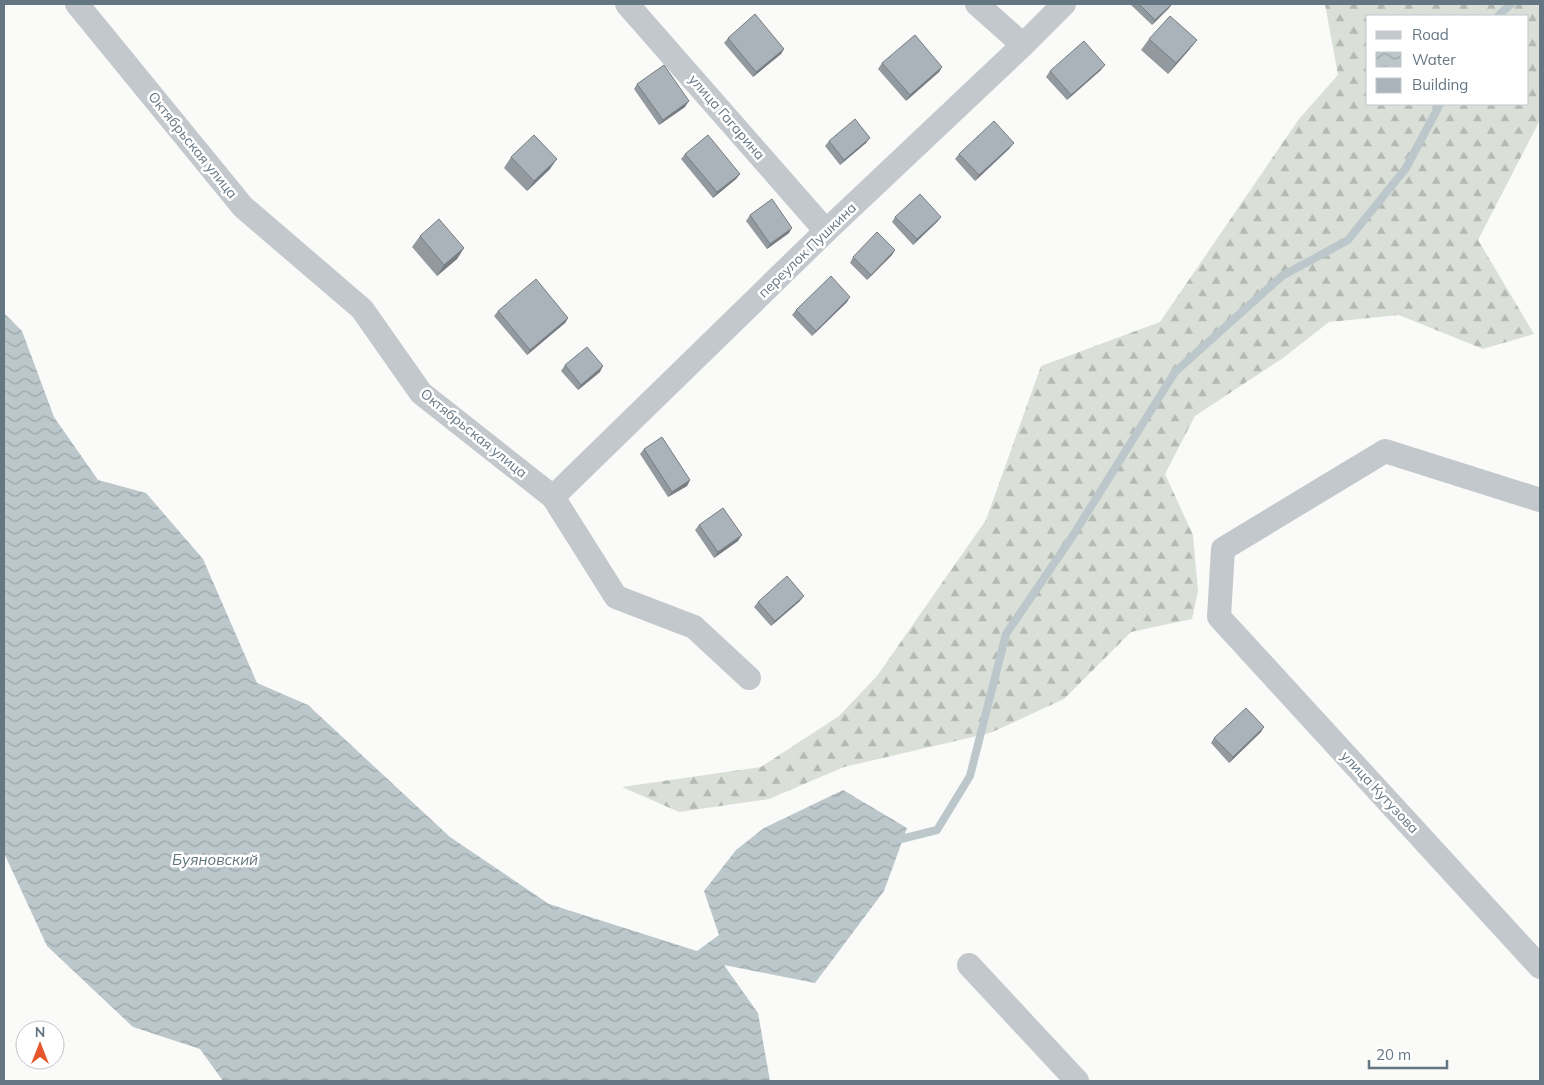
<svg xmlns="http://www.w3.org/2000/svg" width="1544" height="1085" font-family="Mulish,sans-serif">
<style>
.forest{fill:url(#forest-firs);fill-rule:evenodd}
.water{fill:url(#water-waves)}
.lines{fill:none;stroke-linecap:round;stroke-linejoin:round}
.stream{stroke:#bbc7cb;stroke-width:8}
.street{stroke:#c3c8cc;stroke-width:24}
.wall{fill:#929a9f}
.shaded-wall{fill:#777d82}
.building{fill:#aab3b9;stroke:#777d82}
.labels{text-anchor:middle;stroke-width:5;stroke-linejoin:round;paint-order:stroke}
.street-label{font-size:14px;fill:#657683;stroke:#fff}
.water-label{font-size:15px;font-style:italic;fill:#60757c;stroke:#fff}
</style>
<defs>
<pattern id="forest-firs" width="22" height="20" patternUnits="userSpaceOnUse" patternTransform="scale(1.25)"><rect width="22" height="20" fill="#dadfd7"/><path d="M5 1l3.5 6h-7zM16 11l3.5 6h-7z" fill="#b4b9b4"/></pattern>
<pattern id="water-waves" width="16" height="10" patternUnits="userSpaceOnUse" patternTransform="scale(1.25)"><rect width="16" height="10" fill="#bbc7cb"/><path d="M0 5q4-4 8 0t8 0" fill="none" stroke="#9ca6aa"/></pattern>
</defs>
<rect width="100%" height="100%" fill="#fafaf8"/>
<path class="forest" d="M1325,4h215v116l-62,120 56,94 -51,15 -84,-34 -70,7 -46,36 -88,58 -30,58 28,61 5,56 -6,28 -61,13 -67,67 -74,34 -146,34 -75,32 -90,13 -57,-25 139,-20 78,-51 38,-40 109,-156 55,-154 119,-44 139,-203 39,-44zM1368,16h160v88h-160z"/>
<polygon class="water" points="4,313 22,331 54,417 98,480 146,493 203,559 257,683 308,705 450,837 549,904 697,951 719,935 704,891 736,850 764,828 843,790 907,828 884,891 815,983 724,965 758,1013 770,1081 223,1081 200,1049 133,1027 47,946 4,853"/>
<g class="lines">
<g class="stream">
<polyline points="1498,16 1511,4"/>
<polyline points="893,841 937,830 970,776 1006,634 1072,537 1175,372 1282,276 1348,240 1406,168 1440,104"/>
</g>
<g class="street">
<polyline points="77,4 243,207 362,309 421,393 553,497 616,597 694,627 749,678"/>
<polyline points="627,4 826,231"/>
<polyline points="977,4 1023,45"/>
<polyline points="553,497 826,231 1023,45 1064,4"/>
<polyline points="1540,500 1385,451 1223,549 1219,617 1540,967"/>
<polyline points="969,965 1077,1081"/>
</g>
</g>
<g class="wall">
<polygon points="1130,4 1172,4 1169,8 1152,25"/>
<polygon points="728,38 784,49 781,54 753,77 724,43"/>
<polygon points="1149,39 1197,40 1189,50 1168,74 1141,50"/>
<polygon points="882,63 942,67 939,72 906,101 878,69"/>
<polygon points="1101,70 1067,100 1046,77 1050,71"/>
<polygon points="637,84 685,107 659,125 634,89"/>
<polygon points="829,141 866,143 840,165 825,146"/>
<polygon points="1010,148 975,181 955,159 959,154"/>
<polygon points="685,154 740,174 736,179 713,198 681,159"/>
<polygon points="511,157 550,169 527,191 504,168"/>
<polygon points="750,215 789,233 767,249 746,221"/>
<polygon points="895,217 941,217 937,222 913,245 892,222"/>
<polygon points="420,236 464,248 457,259 437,276 412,247"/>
<polygon points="892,255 867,280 850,263 853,257"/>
<polygon points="847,302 812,336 792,315 796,310"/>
<polygon points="498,311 568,318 565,323 527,355 494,316"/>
<polygon points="565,365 600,372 578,390 561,371"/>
<polygon points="644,449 690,480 687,486 668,497 640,454"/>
<polygon points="699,525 738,541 714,558 695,530"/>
<polygon points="800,601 771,626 754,607 758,602"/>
<polygon points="1261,732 1229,763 1211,743 1214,738"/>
</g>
<g class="shaded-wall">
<polygon points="1172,4 1169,8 1152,25 1155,20"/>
<polygon points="1197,40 1189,50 1168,74 1176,63"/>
<polygon points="784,49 781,54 753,77 756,72"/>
<polygon points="1105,65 1101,70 1067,100 1071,95"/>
<polygon points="942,67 939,72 906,101 910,95"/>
<polygon points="689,101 685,107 659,125 663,120"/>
<polygon points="870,138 866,143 840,165 844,160"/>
<polygon points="1014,143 1010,148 975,181 979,175"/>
<polygon points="557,159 550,169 527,191 534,181"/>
<polygon points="740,174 736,179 713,198 717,192"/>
<polygon points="941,217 937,222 913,245 917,239"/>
<polygon points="792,228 789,233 767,249 770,244"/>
<polygon points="464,248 457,259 437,276 444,265"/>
<polygon points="895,250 892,255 867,280 871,275"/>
<polygon points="850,297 847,302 812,336 816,331"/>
<polygon points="568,318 565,323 527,355 530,350"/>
<polygon points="603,366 600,372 578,390 581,385"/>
<polygon points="690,480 687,486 668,497 672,492"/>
<polygon points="742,535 738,541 714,558 718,552"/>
<polygon points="804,596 800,601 771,626 775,621"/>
<polygon points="1264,727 1261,732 1229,763 1233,757"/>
</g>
<g class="building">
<polygon points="1139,4 1172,4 1155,20"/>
<polygon points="755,14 784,49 756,72 728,38"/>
<polygon points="1170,16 1197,40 1176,63 1149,39"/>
<polygon points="915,35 942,67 910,95 882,63"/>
<polygon points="1084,41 1105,65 1071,95 1050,71"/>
<polygon points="664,65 689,101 663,120 637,84"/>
<polygon points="855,119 870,138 844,160 829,141"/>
<polygon points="994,121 1014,143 979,175 959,154"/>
<polygon points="534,135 557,159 534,181 511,157"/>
<polygon points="708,135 740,174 717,192 685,154"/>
<polygon points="920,194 941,217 917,239 895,217"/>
<polygon points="772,199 792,228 770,244 750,215"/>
<polygon points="439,219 464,248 444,265 420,236"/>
<polygon points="877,232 895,250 871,275 853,257"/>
<polygon points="831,276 850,297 816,331 796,310"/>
<polygon points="536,279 568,318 530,350 498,311"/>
<polygon points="587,347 603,366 581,385 565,365"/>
<polygon points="662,437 690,480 672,492 644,449"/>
<polygon points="723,508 742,535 718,552 699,525"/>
<polygon points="787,576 804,596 775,621 758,602"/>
<polygon points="1246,708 1264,727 1233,757 1214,738"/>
</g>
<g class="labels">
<g class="street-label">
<text transform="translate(727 117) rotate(49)" y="5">улица Гагарина</text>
<text transform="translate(193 145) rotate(51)" y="5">Октябрьская улица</text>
<text transform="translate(807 250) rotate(-44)" y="5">переулок Пушкина</text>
<text transform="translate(474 433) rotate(39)" y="5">Октябрьская улица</text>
<text transform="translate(1380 792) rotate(47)" y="5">улица Кутузова</text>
</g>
<g class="water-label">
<text x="215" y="865">Буяновский</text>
</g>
</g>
<rect width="1544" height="1085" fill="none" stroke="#657683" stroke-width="10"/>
<rect x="1366" y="15" width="162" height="90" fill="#ffffff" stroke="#c1c8cd"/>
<rect x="1376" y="31" width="25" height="8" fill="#c3c8cc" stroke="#c1c8cd"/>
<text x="1412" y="40" font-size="15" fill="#657683">Road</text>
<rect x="1376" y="52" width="25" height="15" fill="url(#water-waves)" stroke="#c1c8cd"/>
<text x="1412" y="65" font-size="15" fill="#657683">Water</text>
<rect x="1376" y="78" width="25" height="15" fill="#aab3b9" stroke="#c1c8cd"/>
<text x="1412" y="90" font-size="15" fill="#657683">Building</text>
<g transform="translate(40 1045)"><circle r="24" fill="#ffffff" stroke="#c1c8cd"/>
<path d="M0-4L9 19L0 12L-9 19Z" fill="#e4572e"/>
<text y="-8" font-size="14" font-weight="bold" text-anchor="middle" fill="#657683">N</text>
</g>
<path d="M1369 1060v8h78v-8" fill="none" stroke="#657683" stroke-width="2.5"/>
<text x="1376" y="1060" font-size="15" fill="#657683" stroke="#ffffff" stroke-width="4" paint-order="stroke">20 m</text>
</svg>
